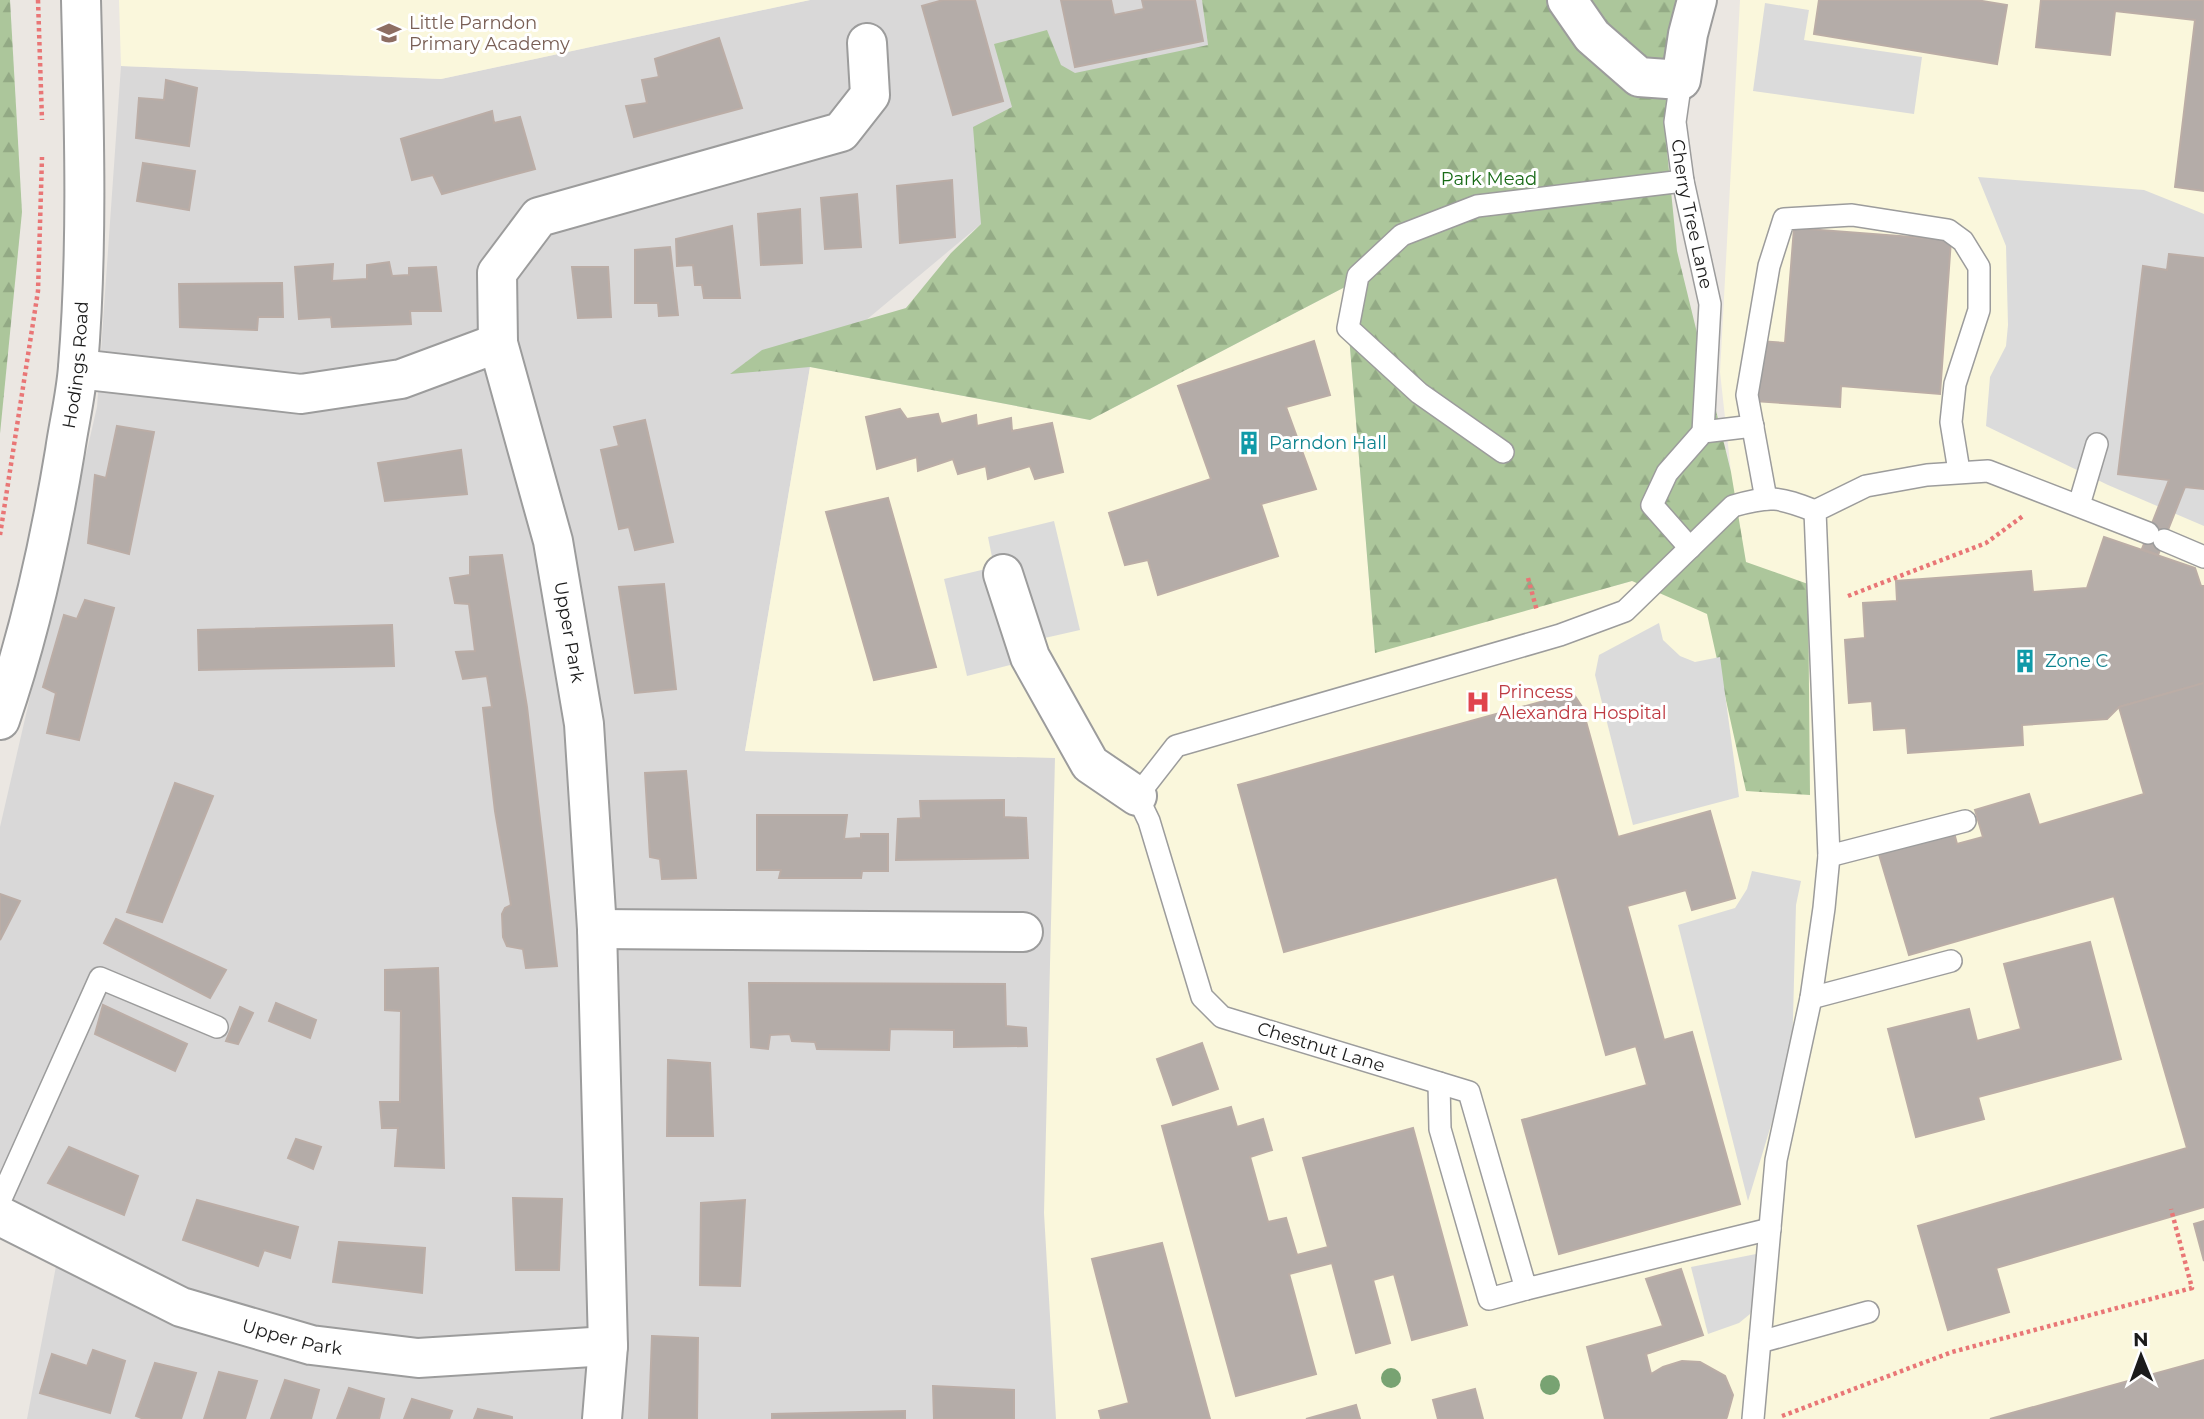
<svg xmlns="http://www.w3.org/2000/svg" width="2204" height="1419" font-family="Montserrat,sans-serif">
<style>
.residential{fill:#d9d8d8}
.education{fill:#faf7dc}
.forest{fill:url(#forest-firs)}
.parking{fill:#dbdbdb}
.building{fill:#b4aca8;stroke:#bbada6;stroke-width:2}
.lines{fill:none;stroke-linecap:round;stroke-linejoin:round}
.service-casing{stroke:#9c9c9c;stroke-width:24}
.minor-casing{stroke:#9c9c9c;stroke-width:42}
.path{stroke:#e97676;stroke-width:4.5;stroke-dasharray:3.5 3.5;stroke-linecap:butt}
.service{stroke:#fff;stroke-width:21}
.minor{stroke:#fff;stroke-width:38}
.tree{fill:#78a372}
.labels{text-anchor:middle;stroke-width:6;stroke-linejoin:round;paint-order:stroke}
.education-label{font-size:18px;fill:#785e54;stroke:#fff;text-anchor:start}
.park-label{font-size:18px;fill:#196b17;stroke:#fff}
.street-label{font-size:18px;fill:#1b1b1b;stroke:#fff}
.culture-label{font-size:18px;fill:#0d838f;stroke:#fff;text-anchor:start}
.health-label{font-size:18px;fill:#be3a42;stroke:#fff;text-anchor:start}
</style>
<defs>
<pattern id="forest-firs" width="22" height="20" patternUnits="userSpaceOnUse" patternTransform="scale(1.75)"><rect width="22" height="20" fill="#acc69b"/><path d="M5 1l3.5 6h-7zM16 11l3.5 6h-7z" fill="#93aa85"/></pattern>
</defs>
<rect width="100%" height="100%" fill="#ebe7e2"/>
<polygon class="residential" points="810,0 1202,0 1208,45 981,224 810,367 745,751 1055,757 1057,1419 27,1419 57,1261 0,1235 0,827 97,407 121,66 441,79"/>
<g class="education">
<polygon points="119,0 810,0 441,79 121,66"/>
<polygon points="1740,0 2204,0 2204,1419 1056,1419 1044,1213 1055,758 745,751 810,367 1090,420 1345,287 1375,652 1632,581 1731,472 1720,372"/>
</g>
<g class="forest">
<polygon points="0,0 10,0 22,212 0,434"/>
<polygon points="1202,0 1686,0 1688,34 1665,131 1677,251 1731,472 1746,562 1808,584 1810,795 1746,791 1707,614 1632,581 1375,653 1345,287 1090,420 810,367 730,374 762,350 906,308 951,253 981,224 973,127 1012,107 994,44 1047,30 1061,65 1075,73 1208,45"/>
</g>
<g class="parking">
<polygon points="1765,3 1809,10 1804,40 1922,57 1914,114 1753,91"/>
<polygon points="1978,177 2144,190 2204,214 2204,526 2108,485 1986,426 1990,377 2006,346 2008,325 2006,246"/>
<polygon points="1054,521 1080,630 1014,645 1018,663 967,676 944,579 994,567 988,537"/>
<polygon points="1659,623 1663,640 1680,656 1695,662 1720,657 1739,797 1633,825 1595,675 1599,655"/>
<polygon points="1752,871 1801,881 1796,905 1792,1056 1748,1201 1678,925 1735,908 1747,889"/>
<polygon points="1756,1254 1758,1294 1750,1314 1739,1323 1708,1334 1691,1267"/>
</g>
<g class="building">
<polygon points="943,0 975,0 1003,101 953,115 922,6"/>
<polygon points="1061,0 1111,0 1114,15 1144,9 1142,0 1195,0 1203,41 1075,67"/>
<polygon points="1819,0 1976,0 2007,5 1997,64 1814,34"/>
<polygon points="2041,0 2204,0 2204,191 2175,187 2195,20 2115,11 2110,55 2036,47"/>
<polygon points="719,38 742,108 634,137 626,106 647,103 642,80 659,77 655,59"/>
<polygon points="166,80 197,88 189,146 136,138 139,98 164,100"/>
<polygon points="492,111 494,123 520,117 535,169 442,194 433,175 412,180 401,139"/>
<polygon points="143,163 195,171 189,210 137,201"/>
<polygon points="952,180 955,237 900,243 897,186"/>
<polygon points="857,194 861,247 825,249 821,198"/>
<polygon points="800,209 802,263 761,265 758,214"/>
<polygon points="732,226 740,298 704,298 702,285 695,285 693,265 677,266 676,239"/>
<polygon points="1794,228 1951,240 1940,394 1841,386 1840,407 1755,401 1759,341 1785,343"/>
<polygon points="670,247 678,315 659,316 658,303 635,303 635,250"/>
<polygon points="2169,254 2204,258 2204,489 2185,487 2158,555 2142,549 2169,480 2118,474 2143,266 2167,270"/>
<polygon points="389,262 392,276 409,275 409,268 436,267 441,311 410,311 411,324 332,327 331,317 299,319 295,267 333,264 332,281 367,279 367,265"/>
<polygon points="572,267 608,267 611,317 578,318"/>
<polygon points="282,283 283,317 258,317 257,330 180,327 179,284"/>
<polygon points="1314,341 1330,395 1286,407 1316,489 1261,504 1278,556 1158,595 1148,560 1125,565 1109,513 1211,479 1178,386"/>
<polygon points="900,409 907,419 938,414 941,424 976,415 977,426 1011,418 1012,431 1052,423 1063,472 1035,479 1030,466 988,479 986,466 958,474 953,459 918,471 917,457 877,469 866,417"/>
<polygon points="645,420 673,542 635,550 629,527 619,529 601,450 619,446 614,427"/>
<polygon points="117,426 154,432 129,554 88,543 95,475 106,478"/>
<polygon points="461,450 467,494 385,501 378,463"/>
<polygon points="888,498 936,667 874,680 826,512"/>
<polygon points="2104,537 2195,568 2201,586 2204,586 2204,683 2119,707 2107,719 2022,725 2023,745 1908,753 1906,728 1874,730 1872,701 1849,703 1845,640 1865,638 1863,603 1897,601 1896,581 2031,571 2033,592 2087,588"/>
<polygon points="502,555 527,707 557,966 526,968 523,949 507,946 503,937 502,914 505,908 511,905 495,811 483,708 492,707 487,676 463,679 456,652 475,651 469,604 455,603 450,578 470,575 470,557"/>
<polygon points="664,584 676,689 635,693 619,587"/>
<polygon points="85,600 114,608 79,740 47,733 56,693 43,687 64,615 77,619"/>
<polygon points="392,625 394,666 199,670 198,630"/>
<polygon points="2204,683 2204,1207 1996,1268 2009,1312 1948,1330 1918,1226 2187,1148 2114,896 1909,955 1878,851 1953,829 1957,844 1983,837 1975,810 2029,794 2039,825 2144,794 2119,707"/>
<polygon points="1573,693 1582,707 1618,837 1710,811 1735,898 1692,910 1686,890 1627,906 1664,1040 1692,1032 1740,1204 1559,1254 1522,1120 1647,1085 1636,1046 1606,1055 1557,877 1284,952 1238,785"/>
<polygon points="686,771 696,878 662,879 660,859 650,857 645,773"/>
<polygon points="175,783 213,796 162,922 127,912"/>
<polygon points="1004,800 1004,817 1026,818 1028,858 896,860 898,819 921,818 920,801"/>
<polygon points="757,815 847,815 844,839 861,838 861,834 888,834 888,871 862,871 861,878 779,878 781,870 757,870"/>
<polygon points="0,894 20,901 0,940"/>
<polygon points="116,919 226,970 210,998 104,943"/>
<polygon points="2090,942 2121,1059 1978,1097 1984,1119 1916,1137 1888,1029 1969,1009 1977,1041 2021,1029 2004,964"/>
<polygon points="438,968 444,1168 395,1166 398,1128 382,1128 380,1102 400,1102 401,1011 385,1010 385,970"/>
<polygon points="749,983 1005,984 1006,1026 1026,1028 1027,1046 954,1047 954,1030 890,1029 889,1050 817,1049 815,1042 792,1041 790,1034 770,1035 768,1049 751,1047"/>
<polygon points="276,1003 316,1020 310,1038 269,1021"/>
<polygon points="103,1005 187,1044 175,1071 95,1034"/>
<polygon points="240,1007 253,1013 238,1044 226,1041"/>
<polygon points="1202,1043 1218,1089 1173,1105 1157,1059"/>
<polygon points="668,1060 710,1063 713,1136 667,1136"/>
<polygon points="1231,1107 1237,1127 1263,1119 1272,1150 1250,1157 1268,1222 1286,1218 1297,1255 1328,1247 1303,1158 1413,1128 1467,1325 1412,1340 1394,1274 1373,1280 1390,1343 1356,1353 1332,1263 1289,1274 1316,1374 1236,1396 1162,1126"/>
<polygon points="296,1139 321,1147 313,1169 288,1158"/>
<polygon points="69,1147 138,1176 124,1215 48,1183"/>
<polygon points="513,1198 562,1199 559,1270 516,1270"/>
<polygon points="197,1200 298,1227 290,1258 264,1250 258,1266 183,1240"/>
<polygon points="745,1200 740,1286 700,1285 701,1203"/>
<polygon points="2204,1221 2204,1261 2194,1224"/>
<polygon points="339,1242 425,1248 422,1293 333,1282"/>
<polygon points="1162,1243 1210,1419 1101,1419 1099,1411 1129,1403 1092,1259"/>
<polygon points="1681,1269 1703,1335 1646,1354 1651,1374 1663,1367 1682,1361 1700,1362 1725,1376 1733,1395 1727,1417 1726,1419 1605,1419 1587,1347 1663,1326 1646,1279"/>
<polygon points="652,1336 698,1338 697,1419 649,1419"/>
<polygon points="93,1350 125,1361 110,1413 40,1393 52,1354 87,1366"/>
<polygon points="2204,1360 2204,1419 1990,1419"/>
<polygon points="155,1363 196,1373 181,1419 144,1419 136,1416"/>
<polygon points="219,1372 257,1381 245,1419 204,1419"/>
<polygon points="285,1380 319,1390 311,1419 271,1419"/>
<polygon points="933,1386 1014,1390 1014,1419 934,1419"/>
<polygon points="349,1388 384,1399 379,1419 337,1419"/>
<polygon points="1475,1389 1483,1419 1438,1419 1433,1400"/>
<polygon points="412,1399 452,1411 449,1419 404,1419"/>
<polygon points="1356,1405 1360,1419 1306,1419"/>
<polygon points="478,1409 512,1417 512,1419 474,1419"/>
<polygon points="905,1411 905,1419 772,1419 772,1414"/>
</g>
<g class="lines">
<g class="service-casing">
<g id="service">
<path id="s1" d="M1681,80l-6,42 8,59 27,123 -7,128"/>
<polyline points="1503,452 1419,393 1348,328 1358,276 1402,235 1477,206 1683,181"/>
<polyline points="1766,499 1747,395 1769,266 1784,219 1852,215 1948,230 1963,241 1979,267 1979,310 1955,384 1951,422 1959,471"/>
<polyline points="2079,505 2097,444"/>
<polyline points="2164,540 2204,557"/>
<polyline points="1690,548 1652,505 1667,473 1703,432 1753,426"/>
<polyline points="1829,856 1965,821"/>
<polyline points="1811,998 1951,961"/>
<polyline points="1439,1083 1440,1129 1489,1299 1526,1289"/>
<polyline points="0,1201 100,978 217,1027"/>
<path d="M1770,1229l-244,60 -57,-197 -247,-75 -20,-20 -53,-176 -12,-25 39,-50 384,-111 65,-24 108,-105c38,-11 46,-9 82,5"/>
<polyline points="1760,1342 1868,1312"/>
<polyline points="1753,1419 1776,1160 1811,998 1824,908 1829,856 1815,511 1866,486 1927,475 1988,471 2148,533"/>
</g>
</g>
<g class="minor-casing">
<g id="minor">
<polyline points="1567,0 1592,36 1639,77 1681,80 1688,34 1697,0"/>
<polyline points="78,369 301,394 401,379 498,343"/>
<polyline points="1003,574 1030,657 1090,764 1137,796"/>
<path id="s2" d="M0,720c30,-87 50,-178 65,-269 4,-28 11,-56 13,-84 10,-122 6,-245 3,-367"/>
<polyline points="597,929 1023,932"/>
<path id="s3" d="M0,1216l181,91 130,38 107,13 190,-12"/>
<polyline points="602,1419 608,1346 597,929 584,724 553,541 498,343 497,273 539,217 841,132 870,95 867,43"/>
</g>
</g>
<g class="path">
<polyline points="38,0 42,120"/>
<polyline points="0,535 38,291 42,157"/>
<polyline points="1528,578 1537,611"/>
<polyline points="1848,596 1986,543 2023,516"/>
<polyline points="1782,1416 1952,1352 2192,1288 2171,1209"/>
</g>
<use href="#service" class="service"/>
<use href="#minor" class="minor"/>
</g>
<g class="tree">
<circle cx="1391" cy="1378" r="10"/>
<circle cx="1550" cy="1385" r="10"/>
</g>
<defs>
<g id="school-bare" transform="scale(1.89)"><path d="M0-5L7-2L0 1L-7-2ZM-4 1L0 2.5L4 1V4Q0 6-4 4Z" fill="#8d6e63" stroke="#fff" stroke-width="2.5" paint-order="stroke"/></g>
<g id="building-bare" transform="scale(1.89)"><path d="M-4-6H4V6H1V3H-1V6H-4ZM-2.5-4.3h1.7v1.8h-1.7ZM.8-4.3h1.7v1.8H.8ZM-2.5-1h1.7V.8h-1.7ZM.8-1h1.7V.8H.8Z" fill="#0f9aa8" stroke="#fff" stroke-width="2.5" paint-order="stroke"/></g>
<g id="hospital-bare" transform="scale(1.89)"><path d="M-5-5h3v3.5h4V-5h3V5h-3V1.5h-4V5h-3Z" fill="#e0444e" stroke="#fff" stroke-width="2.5" paint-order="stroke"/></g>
</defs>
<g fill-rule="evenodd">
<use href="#school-bare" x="389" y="33"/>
<use href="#building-bare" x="1249" y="443"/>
<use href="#building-bare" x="2025" y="661"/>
<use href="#hospital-bare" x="1478" y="702"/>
</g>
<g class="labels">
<g class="education-label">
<text x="409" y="29">Little Parndon<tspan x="409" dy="21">Primary Academy</tspan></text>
</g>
<g class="park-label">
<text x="1489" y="185">Park Mead</text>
</g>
<g class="street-label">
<text dy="6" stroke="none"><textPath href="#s1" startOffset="136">Cherry Tree Lane</textPath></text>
<text dy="6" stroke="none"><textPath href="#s2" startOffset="364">Hodings Road</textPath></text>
<text transform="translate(569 632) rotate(80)" y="6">Upper Park</text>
<text transform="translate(1321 1047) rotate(17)" y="6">Chestnut Lane</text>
<text dy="6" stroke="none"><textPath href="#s3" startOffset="318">Upper Park</textPath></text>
</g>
<g class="culture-label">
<text x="1269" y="449">Parndon Hall</text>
<text x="2045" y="667">Zone C</text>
</g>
<g class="health-label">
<text x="1498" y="698">Princess<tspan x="1498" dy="21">Alexandra Hospital</tspan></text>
</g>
</g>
<g transform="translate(2141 1356) rotate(359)" stroke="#ffffff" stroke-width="5" paint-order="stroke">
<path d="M0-5L12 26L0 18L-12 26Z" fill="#1b1b1b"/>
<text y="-10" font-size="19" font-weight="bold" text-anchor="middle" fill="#1b1b1b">N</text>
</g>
</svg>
